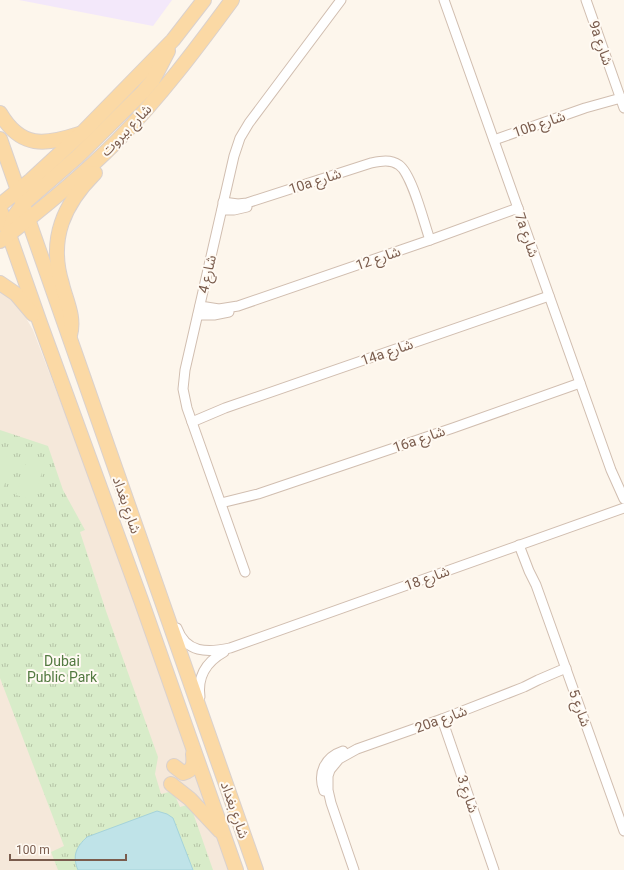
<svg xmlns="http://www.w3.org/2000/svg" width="624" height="870" font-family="Roboto,'Noto Sans Arabic',sans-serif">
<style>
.residential{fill:#f5e8da}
.education{fill:#f3e8fa}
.park{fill:url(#park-tufts)}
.garden{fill:#d8ecc9}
.water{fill:#bfe3e8;stroke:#a5d3da}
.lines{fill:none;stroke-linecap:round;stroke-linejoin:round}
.minor-casing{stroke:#d1beb0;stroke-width:11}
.primary-casing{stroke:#dad1cd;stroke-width:16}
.minor{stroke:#fff;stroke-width:9}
.primary{stroke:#fbd9a5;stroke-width:14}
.labels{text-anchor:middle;stroke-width:4;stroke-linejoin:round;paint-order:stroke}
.street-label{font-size:14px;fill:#7a5c4d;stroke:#fffaf3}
.park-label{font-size:14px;fill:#537a41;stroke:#fffaf3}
</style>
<defs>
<pattern id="park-tufts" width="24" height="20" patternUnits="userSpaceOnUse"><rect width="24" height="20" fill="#d8ecc9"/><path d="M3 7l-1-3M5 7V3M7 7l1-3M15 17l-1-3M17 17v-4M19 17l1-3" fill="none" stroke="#b4c2a5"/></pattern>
</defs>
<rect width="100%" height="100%" fill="#fdf6ec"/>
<polygon class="residential" points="0,288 16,301 33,330 107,524 230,870 0,870"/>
<polygon class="education" points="19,0 172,0 153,26"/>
<polygon class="park" points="0,430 48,446 63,490 85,530 80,532 106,611 158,757 155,774 161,794 173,791 180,807 190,804 213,870 58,870 51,852 64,846 0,678"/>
<g class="garden">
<polygon points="0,455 13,459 3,489 0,488"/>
<polygon points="28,457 45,463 33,500 16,495"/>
</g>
<path class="water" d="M157,811l10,3 6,4 20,52h-115c-6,-14 -2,-23 9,-33z"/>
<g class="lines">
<g class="minor-casing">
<g id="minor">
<polyline points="444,0 611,470 624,499"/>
<polyline points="586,0 624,108"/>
<polyline points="494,140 585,108 621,98"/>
<path d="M223,202l15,2 9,-1 124,-40c10,-2 19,-4 28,2 13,9 25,58 31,75"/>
<polyline points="222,210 234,210 247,207"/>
<polyline points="200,306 219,309 238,306 430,240 518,208"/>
<polyline points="198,315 214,315 229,312"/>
<polyline points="192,422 225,408 549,296"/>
<polyline points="221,503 258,494 453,428 580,383"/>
<polyline points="519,545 529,571 536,585 624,831"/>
<polyline points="245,572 187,408 183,389 185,370 234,156 240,138 249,123 341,0"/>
<path d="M177,628c9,25 30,25 53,20l394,-140"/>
<path d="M200,697c-3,-21 6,-35 24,-45"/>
<polyline points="442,719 494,870"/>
<path d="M324,791c-7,-18 1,-34 19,-40"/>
<polyline points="354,870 331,803 328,790 328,776 330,770 339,759 357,749 442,719 524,687 538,680 566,668"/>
</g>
</g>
<g class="primary-casing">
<g id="primary">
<path d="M0,113c21,36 45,32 79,21"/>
<polyline points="0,139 256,870"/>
<polyline points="0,205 31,180 83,132 173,40 204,0"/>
<polyline points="0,209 40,323 141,600 236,870"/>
<polyline points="9,234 13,218 23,204 77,157 143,92 153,80 168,51"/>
<path d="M0,241c41,-31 81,-64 117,-100 43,-44 79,-92 115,-141"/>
<polyline points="0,283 16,294 33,314"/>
<path d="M70,335c5,-18 -4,-34 -8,-51 -14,-45 2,-80 33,-111"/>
<path d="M174,766l9,7c11,-3 11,-9 10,-19"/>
<polyline points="171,784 190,799 220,831"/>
</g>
</g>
<use href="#minor" class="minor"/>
<use href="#primary" class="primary"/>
</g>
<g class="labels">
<g class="street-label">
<text transform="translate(601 43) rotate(71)" y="5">9a شارع</text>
<text transform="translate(539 124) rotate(-19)" y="5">10b شارع</text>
<text transform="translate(126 130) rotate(-46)" y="5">شارع بيروت</text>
<text transform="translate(315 181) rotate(-18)" y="5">10a شارع</text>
<text transform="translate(527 235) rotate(71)" y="5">7a شارع</text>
<text transform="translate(378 258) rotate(-19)" y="5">شارع 12</text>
<text transform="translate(207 274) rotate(-77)" y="5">شارع 4</text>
<text transform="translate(387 352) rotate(-19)" y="5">14a شارع</text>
<text transform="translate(419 439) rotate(-19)" y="5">16a شارع</text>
<text transform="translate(127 505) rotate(71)" y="5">شارع بغداد</text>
<text transform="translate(427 578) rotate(-20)" y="5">شارع 18</text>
<text transform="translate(580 708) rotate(70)" y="5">شارع 5</text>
<text transform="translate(441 719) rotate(-20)" y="5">20a شارع</text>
<text transform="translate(468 794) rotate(71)" y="5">شارع 3</text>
<text transform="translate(235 810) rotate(71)" y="5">شارع بغداد</text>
</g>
<g class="park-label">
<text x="62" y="666">Dubai<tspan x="62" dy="16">Public Park</tspan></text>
</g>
</g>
<path d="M10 854v6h116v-6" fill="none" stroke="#7a5c4d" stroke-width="2"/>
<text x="16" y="854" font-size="12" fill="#7a5c4d" stroke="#fffaf3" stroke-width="3" paint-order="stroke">100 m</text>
</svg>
